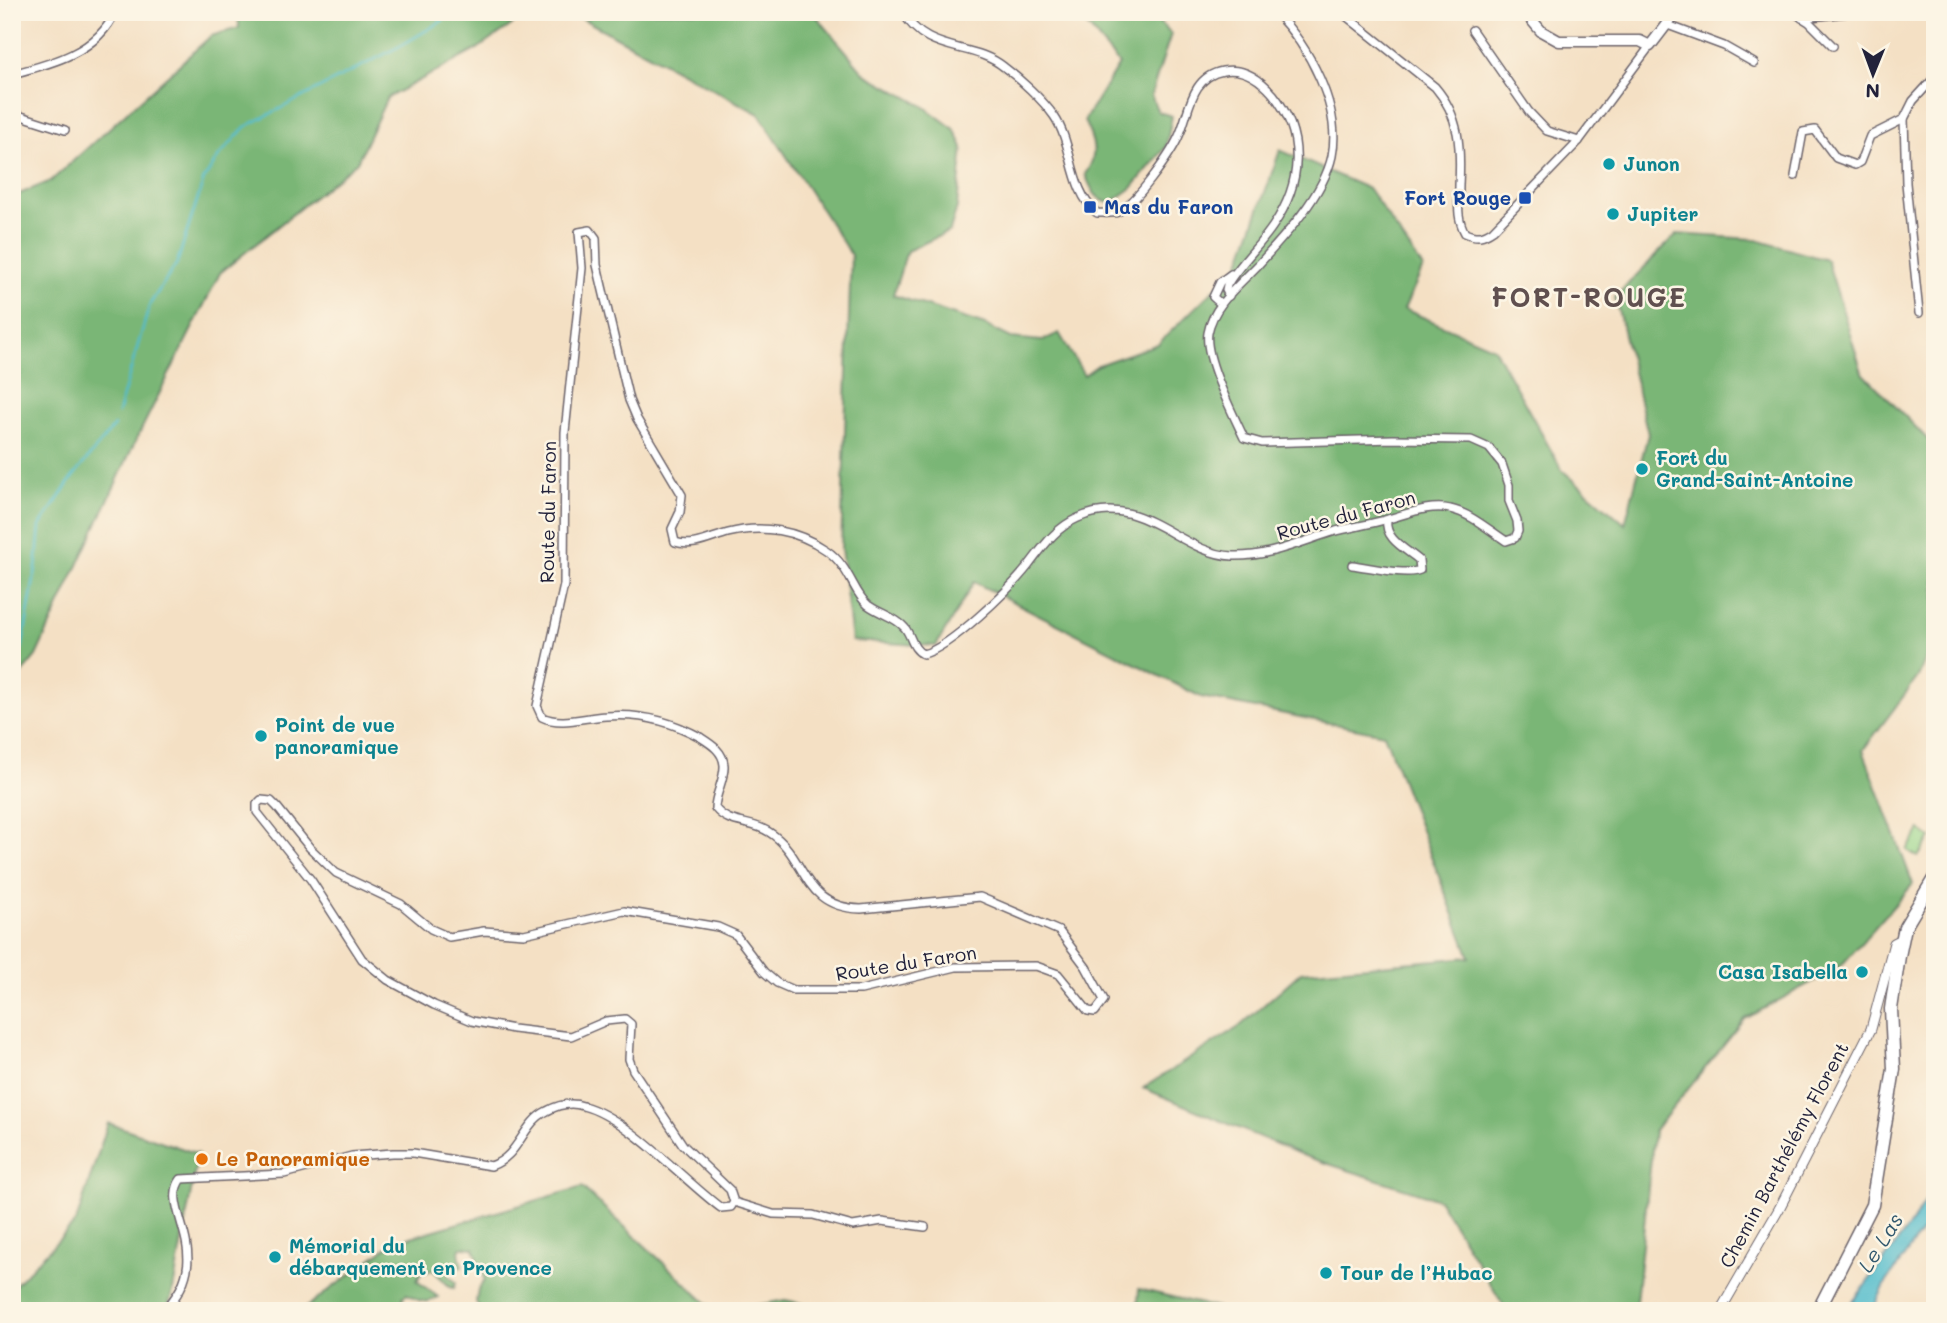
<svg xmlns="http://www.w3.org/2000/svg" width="1947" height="1323" font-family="Mali,sans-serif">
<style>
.green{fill:#99d58a;stroke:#5e7c62;stroke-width:2}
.forest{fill:#7ab676;stroke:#4e6c58;stroke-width:2}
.water{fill:#51bccc;stroke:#3a6f84;stroke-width:2}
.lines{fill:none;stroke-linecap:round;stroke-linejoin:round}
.stream{stroke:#51bccc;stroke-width:2.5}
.minor-casing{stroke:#6c646b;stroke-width:10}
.tertiary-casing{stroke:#6c646b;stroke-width:11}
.secondary-casing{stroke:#6c646b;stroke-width:13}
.primary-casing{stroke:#6c646b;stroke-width:15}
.minor{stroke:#fff;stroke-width:7}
.tertiary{stroke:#fff;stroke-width:9}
.secondary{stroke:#fff;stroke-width:10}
.primary{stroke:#fff;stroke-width:12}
.culture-dot{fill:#0f9aa8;stroke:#fcf5e5;stroke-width:2.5}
.transit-dot{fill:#1a4fb4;stroke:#fcf5e5;stroke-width:2.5}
.food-dot{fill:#e8710a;stroke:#fcf5e5;stroke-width:2.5}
.labels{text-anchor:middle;stroke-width:5;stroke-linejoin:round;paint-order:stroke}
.culture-label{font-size:19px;font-weight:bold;fill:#0d838f;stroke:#fcf5e5;text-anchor:start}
.transit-label{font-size:19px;font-weight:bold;fill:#164399;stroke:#fcf5e5;text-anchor:end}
.street-label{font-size:19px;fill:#22223b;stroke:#fcf5e5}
.food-label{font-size:19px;font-weight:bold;fill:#c56008;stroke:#fcf5e5;text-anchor:start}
.water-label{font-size:21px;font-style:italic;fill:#32586e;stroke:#fcf5e5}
.district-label{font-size:26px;font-weight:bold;letter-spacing:2px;fill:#60504f;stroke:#fcf5e5}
</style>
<rect width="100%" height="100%" fill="#fcf5e5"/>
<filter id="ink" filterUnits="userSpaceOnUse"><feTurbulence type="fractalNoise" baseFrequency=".0143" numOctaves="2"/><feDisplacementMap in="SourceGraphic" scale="14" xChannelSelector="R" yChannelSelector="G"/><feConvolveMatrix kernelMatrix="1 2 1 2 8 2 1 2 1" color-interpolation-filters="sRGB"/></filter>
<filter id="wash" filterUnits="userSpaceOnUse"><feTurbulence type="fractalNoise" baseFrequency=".00686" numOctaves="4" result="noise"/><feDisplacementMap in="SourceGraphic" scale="28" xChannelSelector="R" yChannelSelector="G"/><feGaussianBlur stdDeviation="1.57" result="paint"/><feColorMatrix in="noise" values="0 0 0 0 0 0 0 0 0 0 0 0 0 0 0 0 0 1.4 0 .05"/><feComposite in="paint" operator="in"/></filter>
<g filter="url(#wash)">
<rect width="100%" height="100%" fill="#f4e0c4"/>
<polygon class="green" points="1920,830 1931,838 1918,857 1907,850"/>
<g class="forest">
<polygon points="238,12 530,12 476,50 387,98 357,162 220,273 134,444 36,656 12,685 12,197 51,181 211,36 239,28"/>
<polygon points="570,12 813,12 865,74 922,105 954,129 963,147 957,207 950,231 907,251 893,295 985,325 1011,338 1042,341 1059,333 1084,375 1098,365 1158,344 1239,265 1280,150 1369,189 1423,268 1404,309 1494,348 1562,470 1625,524 1648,434 1615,297 1677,234 1753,239 1827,260 1862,372 1935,447 1935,636 1918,677 1863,750 1913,884 1841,966 1745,1019 1654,1131 1635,1311 1507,1311 1438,1199 1307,1157 1143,1088 1239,1027 1301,972 1470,957 1384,734 1201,697 974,582 936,646 852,641 841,548 851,255 759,114"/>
<path d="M1076,12h84v11l11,11 -20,61 7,17 14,4 -6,31 -34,41 -21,15c-16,-2 -20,-15 -26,-29 14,-19 9,-33 -1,-53l35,-57z"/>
<polygon points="108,1123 198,1154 172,1295 166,1311 12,1311 12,1288 76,1222"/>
<path d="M582,1187l133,124h-233l-6,-9 2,-13 7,-9 -11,-32 -13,-1 -2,5 3,15 -12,1 -2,8 8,6 -2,6 -4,-1 -17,-17 -12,3 -4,8 21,16c-12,8 -20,4 -31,-3l-4,3 1,5 15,9h-118l93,-69z"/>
<polygon points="1139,1289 1229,1311 1137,1311"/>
<polygon points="785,1300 836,1311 728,1311"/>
</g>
<polygon class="water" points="1935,1186 1935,1212 1886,1283 1872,1311 1846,1311 1913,1221"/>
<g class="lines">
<g class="stream">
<polyline points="118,413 150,304 177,263 204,179 219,156 245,127 402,45 442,21 448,12"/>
<polyline points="12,663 22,648 36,568 40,526 72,478 114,426"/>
</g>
</g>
</g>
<g filter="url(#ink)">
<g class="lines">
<g class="minor-casing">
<g id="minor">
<path d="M903,12c23,43 69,29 101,55 16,12 38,32 50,49 20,29 15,74 43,97 7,0 15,1 21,-1 17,-7 52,-57 60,-74 12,-24 11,-61 45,-67 21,-4 37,8 50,23 33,41 29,90 0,132 -14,21 -33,37 -46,59l-1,5 3,6"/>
<path d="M1341,12l94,75c25,29 26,61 24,98 0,18 -3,32 6,48 12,5 18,4 28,-3l86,-89 71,-95"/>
<polyline points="1793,12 1809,22 1833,46"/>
<polyline points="1802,18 1856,12"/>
<polyline points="1665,24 1724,46 1754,63"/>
<polyline points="1472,30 1529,112 1547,131 1579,141"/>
<path d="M12,74c39,-10 86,-22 103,-62"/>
<polyline points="12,113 65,130"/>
<polyline points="1904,119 1906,183 1919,313"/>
<polyline points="1795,176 1803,132 1815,130 1836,158 1855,165 1860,162 1870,136 1904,119 1913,101 1935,77"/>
<polyline points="1221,304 1213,297 1220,282 1231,274"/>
<path d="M1352,565c18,2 54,11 68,5l-1,-10c-13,-11 -35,-21 -32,-40"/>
<polyline points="734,1202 773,1214 813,1215 853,1226 882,1221 925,1227"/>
<path d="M163,1311c57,-55 -5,-102 18,-132l103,-5 68,-18 41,-3h20l78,13c29,-10 31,-43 56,-55 11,-6 24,-9 36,-5 44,11 100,74 138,102l10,-1 3,-5 -4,-12 -47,-45 -50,-75 -4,-11 2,-35 -6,-5 -19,2 -35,15 -58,-7 -41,-8 -38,-16 -46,-25 -26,-21 -51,-79 -54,-68v-8l4,-4 10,1 6,6 33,41 26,25 65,31 30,25 18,8 35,-6 40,3 100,-23 94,16 18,8 28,37 13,11 16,7h68l95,-23 80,-1 22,8 30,37 7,1 9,-12 -18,-33 -27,-36 -79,-34 -119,12c-62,-2 -52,-52 -92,-77 -18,-12 -40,-6 -54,-24 0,-14 10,-29 9,-43 -1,-14 -13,-21 -24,-28 -29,-16 -60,-24 -94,-21 -21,1 -45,10 -64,1l-5,-11 27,-121 1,-153 17,-164 -3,-36 11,-2 6,8 1,27 32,135 8,19 45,76 -2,17 -8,17 3,13c18,6 35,-4 53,-9 34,-9 69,-3 98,17 24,16 27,43 42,55 12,9 28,12 37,23 7,9 7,21 18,26 27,-6 88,-66 106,-89 14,-18 26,-37 49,-47 63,-28 101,36 155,38 37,1 69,-15 103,-25 17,-4 35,-7 52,-12 19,-5 43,-15 62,-10 20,4 39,21 56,32l9,-3 3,-7 -1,-10 -8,-20v-16l-7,-21 -13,-16 -18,-8 -78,-1 -131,4 -18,-5c-11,-24 -40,-80 -36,-105 5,-28 31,-48 50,-68 26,-28 66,-71 74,-109 10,-49 -24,-111 -57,-144"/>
</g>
</g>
<g class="tertiary-casing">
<polyline id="tertiary" points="1720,1311 1779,1209 1871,1029 1894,943 1902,939"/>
</g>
<g class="secondary-casing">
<polyline id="secondary" points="1525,12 1541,31 1559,41 1640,41 1650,46 1676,12"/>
</g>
<g class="primary-casing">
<polyline id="primary" points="1818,1311 1872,1205 1894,1069 1891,1009 1899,956 1905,927 1935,877"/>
</g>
<use href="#minor" class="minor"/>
<use href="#tertiary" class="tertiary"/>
<use href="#secondary" class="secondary"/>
<use href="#primary" class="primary"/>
</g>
</g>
<g class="culture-dot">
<circle cx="1609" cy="164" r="7"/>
<circle cx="1613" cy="214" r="7"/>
<circle cx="1642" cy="469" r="7"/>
<circle cx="261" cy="736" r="7"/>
<circle cx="1862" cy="972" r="7"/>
<circle cx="275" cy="1257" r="7"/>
<circle cx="1326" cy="1273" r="7"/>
</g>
<g class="transit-dot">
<rect x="1518" y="191" width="14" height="14" rx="3.5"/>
<rect x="1083" y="200" width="14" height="14" rx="3.5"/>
</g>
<circle class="food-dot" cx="202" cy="1159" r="7"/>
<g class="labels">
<g class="culture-label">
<text x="1623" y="171">Junon</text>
<text x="1627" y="221">Jupiter</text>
<text x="1656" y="465">Fort du<tspan x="1656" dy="22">Grand-Saint-Antoine</tspan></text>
<text x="275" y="732">Point de vue<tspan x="275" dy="22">panoramique</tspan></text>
<text x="1848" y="979" text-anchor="end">Casa Isabella</text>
<text x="289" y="1253">Mémorial du<tspan x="289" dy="22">débarquement en Provence</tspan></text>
<text x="1340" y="1280">Tour de l’Hubac</text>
</g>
<g class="transit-label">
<text x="1511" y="205">Fort Rouge</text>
<text x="1104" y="214" text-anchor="start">Mas du Faron</text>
</g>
<g class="street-label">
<text transform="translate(548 512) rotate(-89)" y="7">Route du Faron</text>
<text transform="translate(1346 515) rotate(-15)" y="7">Route du Faron</text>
<text transform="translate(906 963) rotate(-9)" y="7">Route du Faron</text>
<text transform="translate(1784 1155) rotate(-62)" y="7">Chemin Barthélémy Florent</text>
</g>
<g class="food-label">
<text x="216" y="1166">Le Panoramique</text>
</g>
<g class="water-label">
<text transform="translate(1881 1243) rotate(-58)" y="7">Le Las</text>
</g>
<g class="district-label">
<text x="1589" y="307">FORT-ROUGE</text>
</g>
</g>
<rect width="1947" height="1323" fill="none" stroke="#fcf5e5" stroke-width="42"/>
<g transform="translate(1873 74) rotate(181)" stroke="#fcf5e5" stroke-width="5" paint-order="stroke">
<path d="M0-5L12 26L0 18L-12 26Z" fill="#22223b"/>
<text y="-10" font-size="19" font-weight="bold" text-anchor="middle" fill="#22223b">N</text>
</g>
</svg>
